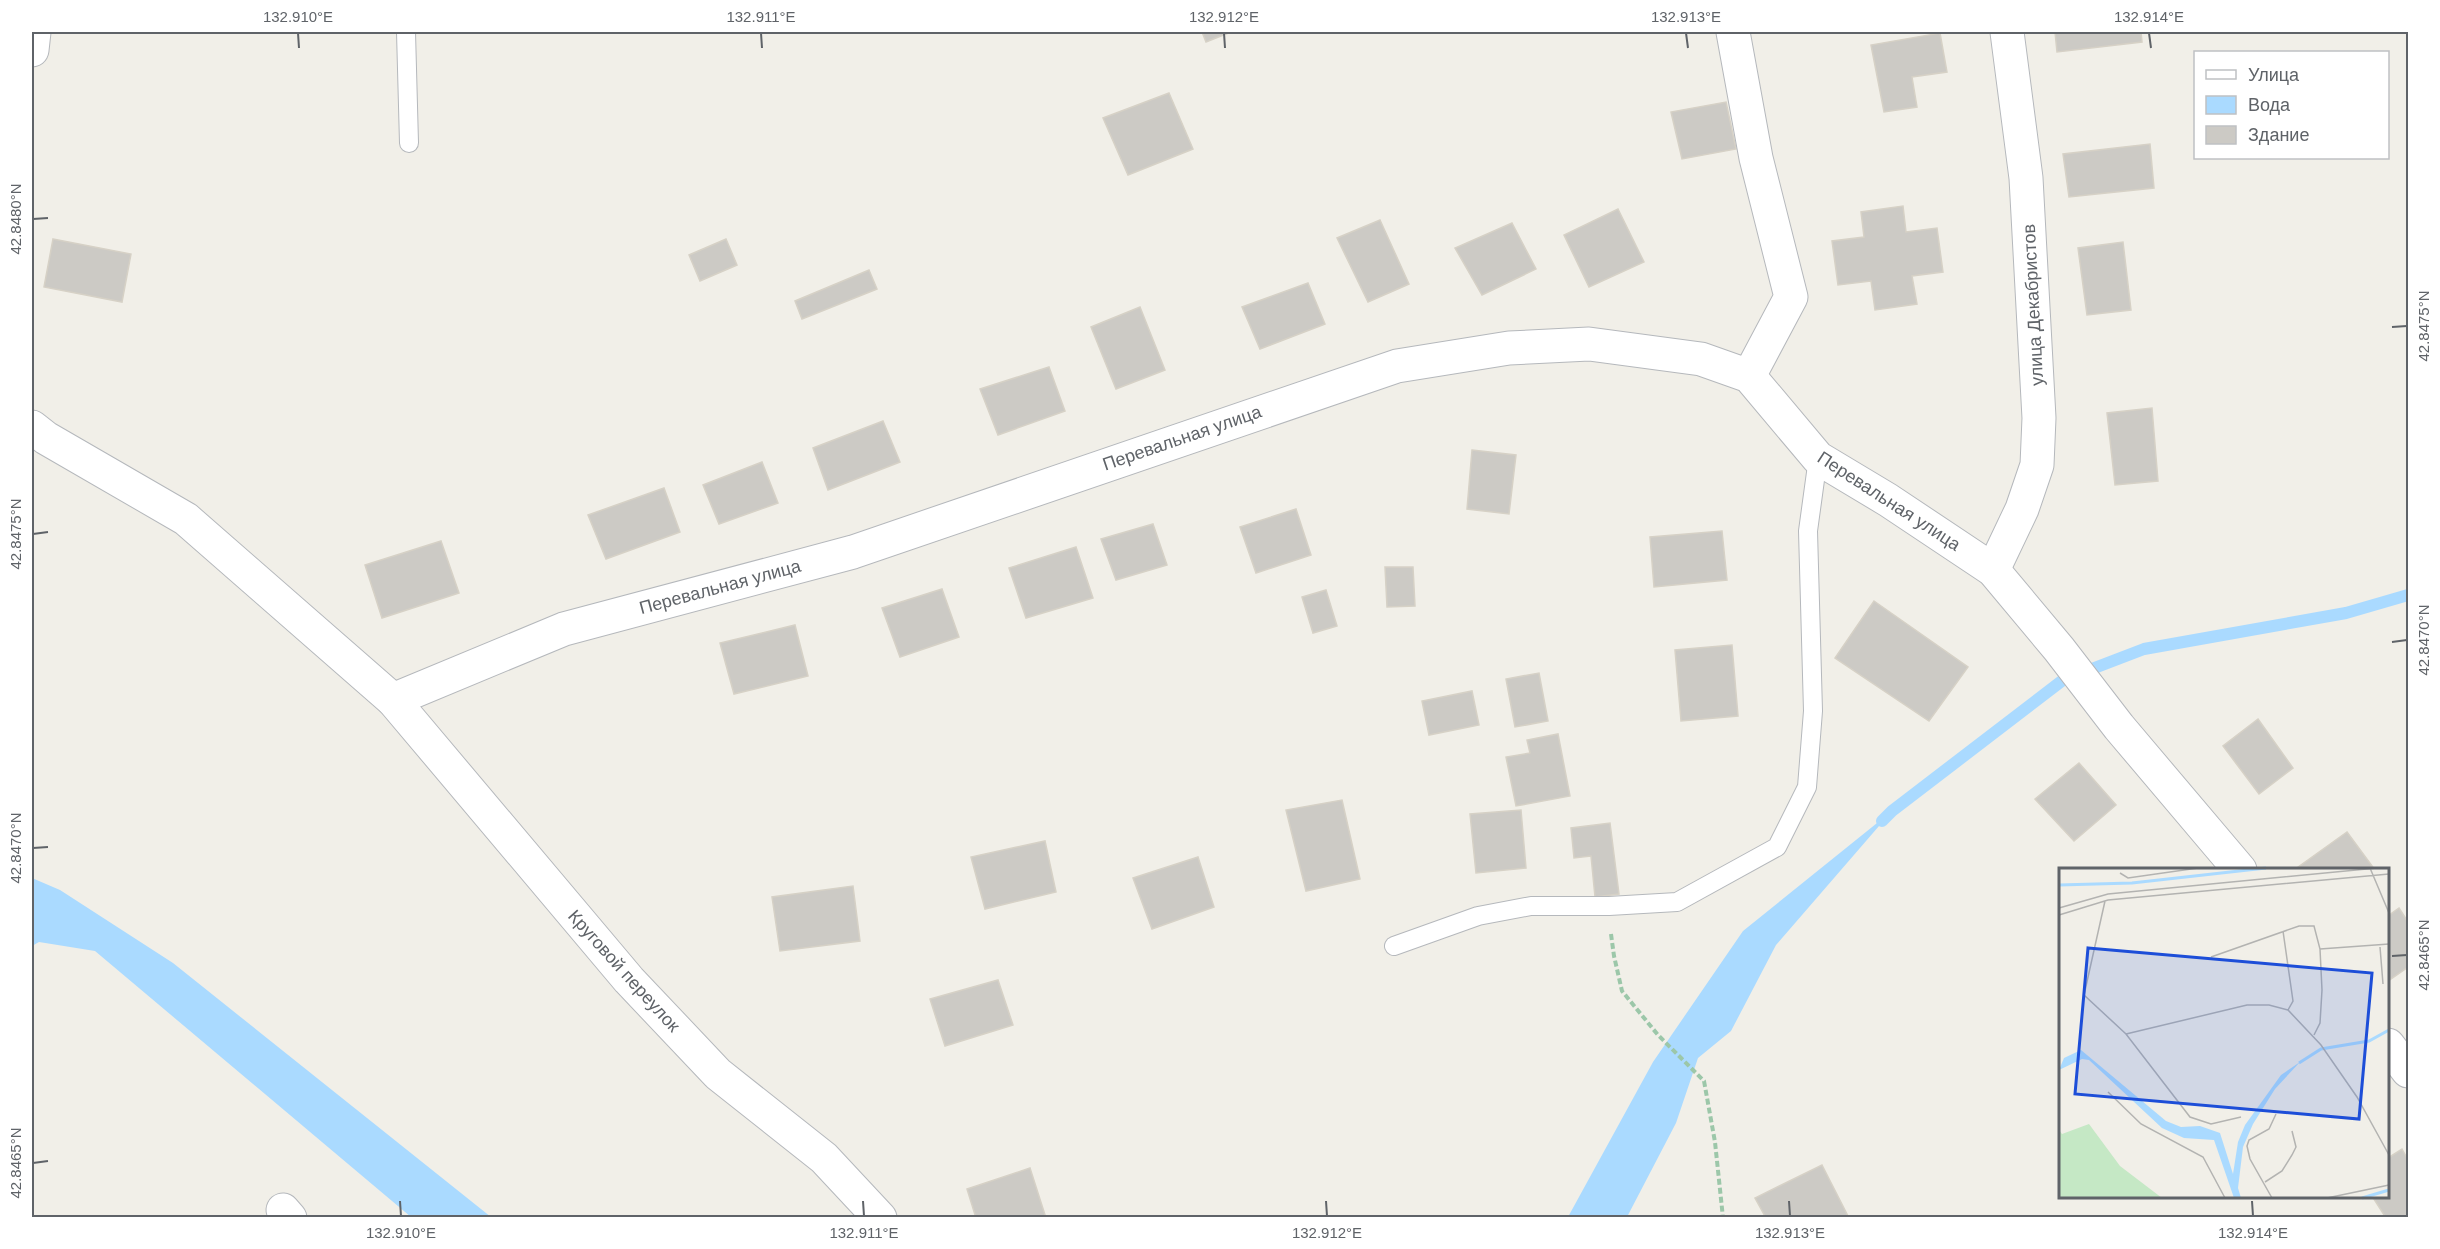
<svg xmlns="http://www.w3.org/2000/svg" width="2440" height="1249" font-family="Arial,sans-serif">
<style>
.water{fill:#aadaff}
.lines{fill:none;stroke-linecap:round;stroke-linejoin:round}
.stream{stroke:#aadaff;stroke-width:12}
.building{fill:#cccac5;stroke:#d6d1c6;stroke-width:1.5}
.service-casing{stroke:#b5b8bc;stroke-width:20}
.minor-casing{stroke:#b5b8bc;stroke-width:35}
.path{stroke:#9cc7a9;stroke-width:4;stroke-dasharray:6 3;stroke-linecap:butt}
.service{stroke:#fff;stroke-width:18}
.minor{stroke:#fff;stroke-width:33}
.ticks{fill:none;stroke:#5f6368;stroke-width:2}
.labels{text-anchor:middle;stroke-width:5;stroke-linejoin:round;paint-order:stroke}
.street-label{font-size:18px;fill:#5f6368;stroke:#fff}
.inset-river{fill:none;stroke:#aadaff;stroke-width:3}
.inset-road{fill:none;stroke:#b3b3b1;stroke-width:1.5}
.view{fill:#1d4ed8;fill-opacity:0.15;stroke:#1d4ed8;stroke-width:3}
.inset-edge{fill:none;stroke:#5f6368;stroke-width:3}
.neatline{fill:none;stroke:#5f6368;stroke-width:2}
.ticks-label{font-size:15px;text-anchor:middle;fill:#5f6368}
</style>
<rect width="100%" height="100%" fill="#f1efe8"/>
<g class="water">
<polygon points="1892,811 1776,945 1731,1031 1698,1058 1676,1123 1627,1217 1568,1217 1653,1062 1743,931"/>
<polygon points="32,878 60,890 173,963 491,1217 411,1217 95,951 39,942 32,946"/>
</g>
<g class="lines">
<polyline class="stream" points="1882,821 1892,811 2063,680 2144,649 2346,613 2408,595"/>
</g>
<g class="building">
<polygon points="1202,32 1231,32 1206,42"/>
<polygon points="2055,32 2141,32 2142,42 2057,52"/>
<polygon points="1940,33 1947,72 1912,77 1917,107 1884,112 1871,45"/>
<polygon points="1169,93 1193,149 1128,175 1103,118"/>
<polygon points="1726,102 1736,149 1682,159 1671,112"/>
<polygon points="2150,144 2154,188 2069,197 2063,154"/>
<polygon points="1903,206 1906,232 1937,228 1943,272 1912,276 1917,304 1875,310 1871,281 1838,285 1832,241 1864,237 1861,212"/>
<polygon points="1618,209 1644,262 1589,287 1564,235"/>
<polygon points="1380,220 1409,284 1368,302 1337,238"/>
<polygon points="1512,223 1536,269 1482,295 1455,248"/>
<polygon points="53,239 131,254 122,302 44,287"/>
<polygon points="726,239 737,265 700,281 689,255"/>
<polygon points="2123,242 2131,310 2087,315 2078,248"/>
<polygon points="869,270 877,289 802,319 795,301"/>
<polygon points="1308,283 1325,324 1260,349 1242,307"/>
<polygon points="1140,307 1165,370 1116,389 1091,327"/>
<polygon points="1049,367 1065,411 998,435 980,389"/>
<polygon points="2152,408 2158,481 2115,485 2107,413"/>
<polygon points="883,421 900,462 828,490 813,448"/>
<polygon points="1472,450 1516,455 1509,514 1467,509"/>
<polygon points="762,462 778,503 719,524 703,485"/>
<polygon points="664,488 680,532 606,559 588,515"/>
<polygon points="1296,509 1311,555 1256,573 1240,527"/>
<polygon points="1153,524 1167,565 1116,580 1101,539"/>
<polygon points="1722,531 1727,580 1654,587 1650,537"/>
<polygon points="441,541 459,593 382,618 365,565"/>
<polygon points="1076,547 1093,598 1026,618 1009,568"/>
<polygon points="1385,567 1413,567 1415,606 1387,607"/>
<polygon points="942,589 959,637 900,657 882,608"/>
<polygon points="1326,590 1337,626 1313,633 1302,597"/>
<polygon points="1874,601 1968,667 1929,721 1835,658"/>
<polygon points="795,625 808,676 734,694 720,643"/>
<polygon points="1732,645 1738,716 1681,721 1675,650"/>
<polygon points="1539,673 1548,721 1515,727 1506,679"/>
<polygon points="1472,691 1479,725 1429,735 1422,701"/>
<polygon points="2258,719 2293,768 2259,794 2223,746"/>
<polygon points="1558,734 1570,796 1516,806 1506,757 1530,753 1527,740"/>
<polygon points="2079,763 2116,805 2074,841 2035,799"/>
<polygon points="1342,800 1360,879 1306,891 1286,810"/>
<polygon points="1521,810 1526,868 1476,873 1470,814"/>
<polygon points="1610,823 1619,894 1595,897 1591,856 1574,858 1571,828"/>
<polygon points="2347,832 2375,870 2294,870"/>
<polygon points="1045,841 1056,892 985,909 971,857"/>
<polygon points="1198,857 1214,907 1152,929 1133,878"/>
<polygon points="853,886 860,941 780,951 772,897"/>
<polygon points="2399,908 2408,922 2408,967 2388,981 2388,916"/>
<polygon points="998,980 1013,1025 945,1046 930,999"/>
<polygon points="2402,1149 2408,1160 2408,1218 2386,1218 2372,1196 2388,1196 2388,1158"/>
<polygon points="1822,1165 1849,1218 1766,1218 1755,1198"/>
<polygon points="1030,1168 1046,1218 976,1218 967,1189"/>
</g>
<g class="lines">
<g class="service-casing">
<g id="service">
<polyline points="406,32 409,143"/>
<polyline points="1394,946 1478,916 1531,906 1609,906 1677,902 1777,847 1807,787 1813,711 1808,531 1818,458"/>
</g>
</g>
<g class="minor-casing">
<g id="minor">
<polyline points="1733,32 1756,158 1791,297 1749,376"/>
<polyline points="32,50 34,32"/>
<polyline points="32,427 46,438 186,519 393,700 629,980 718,1074 824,1158 880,1218"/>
<polyline points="1993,570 2022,509 2037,465 2039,418 2026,178 2007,32"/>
<polyline points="393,700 564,629 853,552 1397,366 1509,348 1589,344 1701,359 1749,376 1818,458 1888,500 1993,570 2059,649 2119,727 2240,870"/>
<polyline points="2388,1045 2408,1071"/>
<polyline points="283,1210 290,1218"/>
</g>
</g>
<polyline class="path" points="1611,934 1614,956 1622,991 1658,1035 1704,1081 1715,1142 1723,1218"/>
<use href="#service" class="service"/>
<use href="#minor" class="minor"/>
</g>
<path class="ticks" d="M298,33l1,15M761,33l1,15M1224,33l1,15M1686,33l2,15M2149,33l2,15M33,219l15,-1M2392,327l15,-1M33,534l15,-2M2392,642l15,-2M33,848l15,-1M2392,956l15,-1M33,1163l15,-2M400,1201l1,15M863,1201l1,15M1326,1201l1,15M1789,1201l1,15M2252,1201l1,15"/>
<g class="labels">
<g class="street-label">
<text transform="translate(2033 305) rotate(-93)" y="6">улица Декабристов</text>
<text transform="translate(1182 438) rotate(-19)" y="6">Перевальная улица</text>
<text transform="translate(1889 501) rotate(33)" y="6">Перевальная улица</text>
<text transform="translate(720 587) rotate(-15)" y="6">Перевальная улица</text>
<text transform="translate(624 971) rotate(48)" y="6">Круговой переулок</text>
</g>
</g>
<g transform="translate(2059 868)">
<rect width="330" height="330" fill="#f1efe8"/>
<path d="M30,256l31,42 42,32h-103v-68l3,4z" fill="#c5e8c5"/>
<path d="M22,182l85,71 15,6 19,-1 20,7 13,41 5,-32 7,-17 36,-50 19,-13 -25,27 -22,35 -10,23 -5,41 3,10h-7l-20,-58 -30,-2 -22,-10 -73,-68 -7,-1 -23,11 5,-12z" fill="#aadaff"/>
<path class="inset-river" d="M0,17l73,-2 134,-15M240,195l22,-14 48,-8 20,-11M303,330l27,-8"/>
<path class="inset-road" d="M311,0l19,45M61,5l8,5 70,-10M46,33l-21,94 42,39 64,83 21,7 30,-7M0,40l49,-14 269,-26M0,47l49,-15 281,-26M224,63l10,70 -5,9M321,79l3,37M261,81l69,-5M152,89l88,-31h15l6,23 2,41 -2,33 -6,12M67,166l121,-29h22l19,5 33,35 36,52 32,58M49,224l33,32 62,33 22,41M206,314l17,-11 10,-16 4,-8 -4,-16M213,330l-22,-39 -3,-13 2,-6 20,-11 7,-15M268,330l62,-13"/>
<path class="view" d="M29,80l284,25 -13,146 -284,-25z"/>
<rect width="330" height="330" class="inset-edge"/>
</g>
<rect width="2440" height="1249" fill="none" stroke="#ffffff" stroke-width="66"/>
<rect x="2194" y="51" width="195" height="108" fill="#ffffff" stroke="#bfc1c3" stroke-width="1.5"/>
<rect x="2206" y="70" width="30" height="9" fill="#ffffff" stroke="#bfc1c3" stroke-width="1.5"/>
<text x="2248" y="81" font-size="18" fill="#5f6368">Улица</text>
<rect x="2206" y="96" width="30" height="18" fill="#aadaff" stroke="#bfc1c3" stroke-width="1.5"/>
<text x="2248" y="111" font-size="18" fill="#5f6368">Вода</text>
<rect x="2206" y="126" width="30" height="18" fill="#cccac5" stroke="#bfc1c3" stroke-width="1.5"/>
<text x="2248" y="141" font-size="18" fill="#5f6368">Здание</text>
<rect x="33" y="33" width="2374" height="1183" class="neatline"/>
<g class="ticks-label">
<text x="298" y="22">132.910°E</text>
<text x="761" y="22">132.911°E</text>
<text x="1224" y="22">132.912°E</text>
<text x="1686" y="22">132.913°E</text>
<text x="2149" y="22">132.914°E</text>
<text transform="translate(16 219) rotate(-90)" y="5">42.8480°N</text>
<text transform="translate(2424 326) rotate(-90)" y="5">42.8475°N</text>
<text transform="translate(16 534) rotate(-90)" y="5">42.8475°N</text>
<text transform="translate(2424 640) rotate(-90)" y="5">42.8470°N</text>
<text transform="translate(16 848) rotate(-90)" y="5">42.8470°N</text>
<text transform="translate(2424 955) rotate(-90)" y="5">42.8465°N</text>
<text transform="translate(16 1163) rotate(-90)" y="5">42.8465°N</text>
<text x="401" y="1238">132.910°E</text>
<text x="864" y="1238">132.911°E</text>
<text x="1327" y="1238">132.912°E</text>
<text x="1790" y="1238">132.913°E</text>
<text x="2253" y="1238">132.914°E</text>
</g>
</svg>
